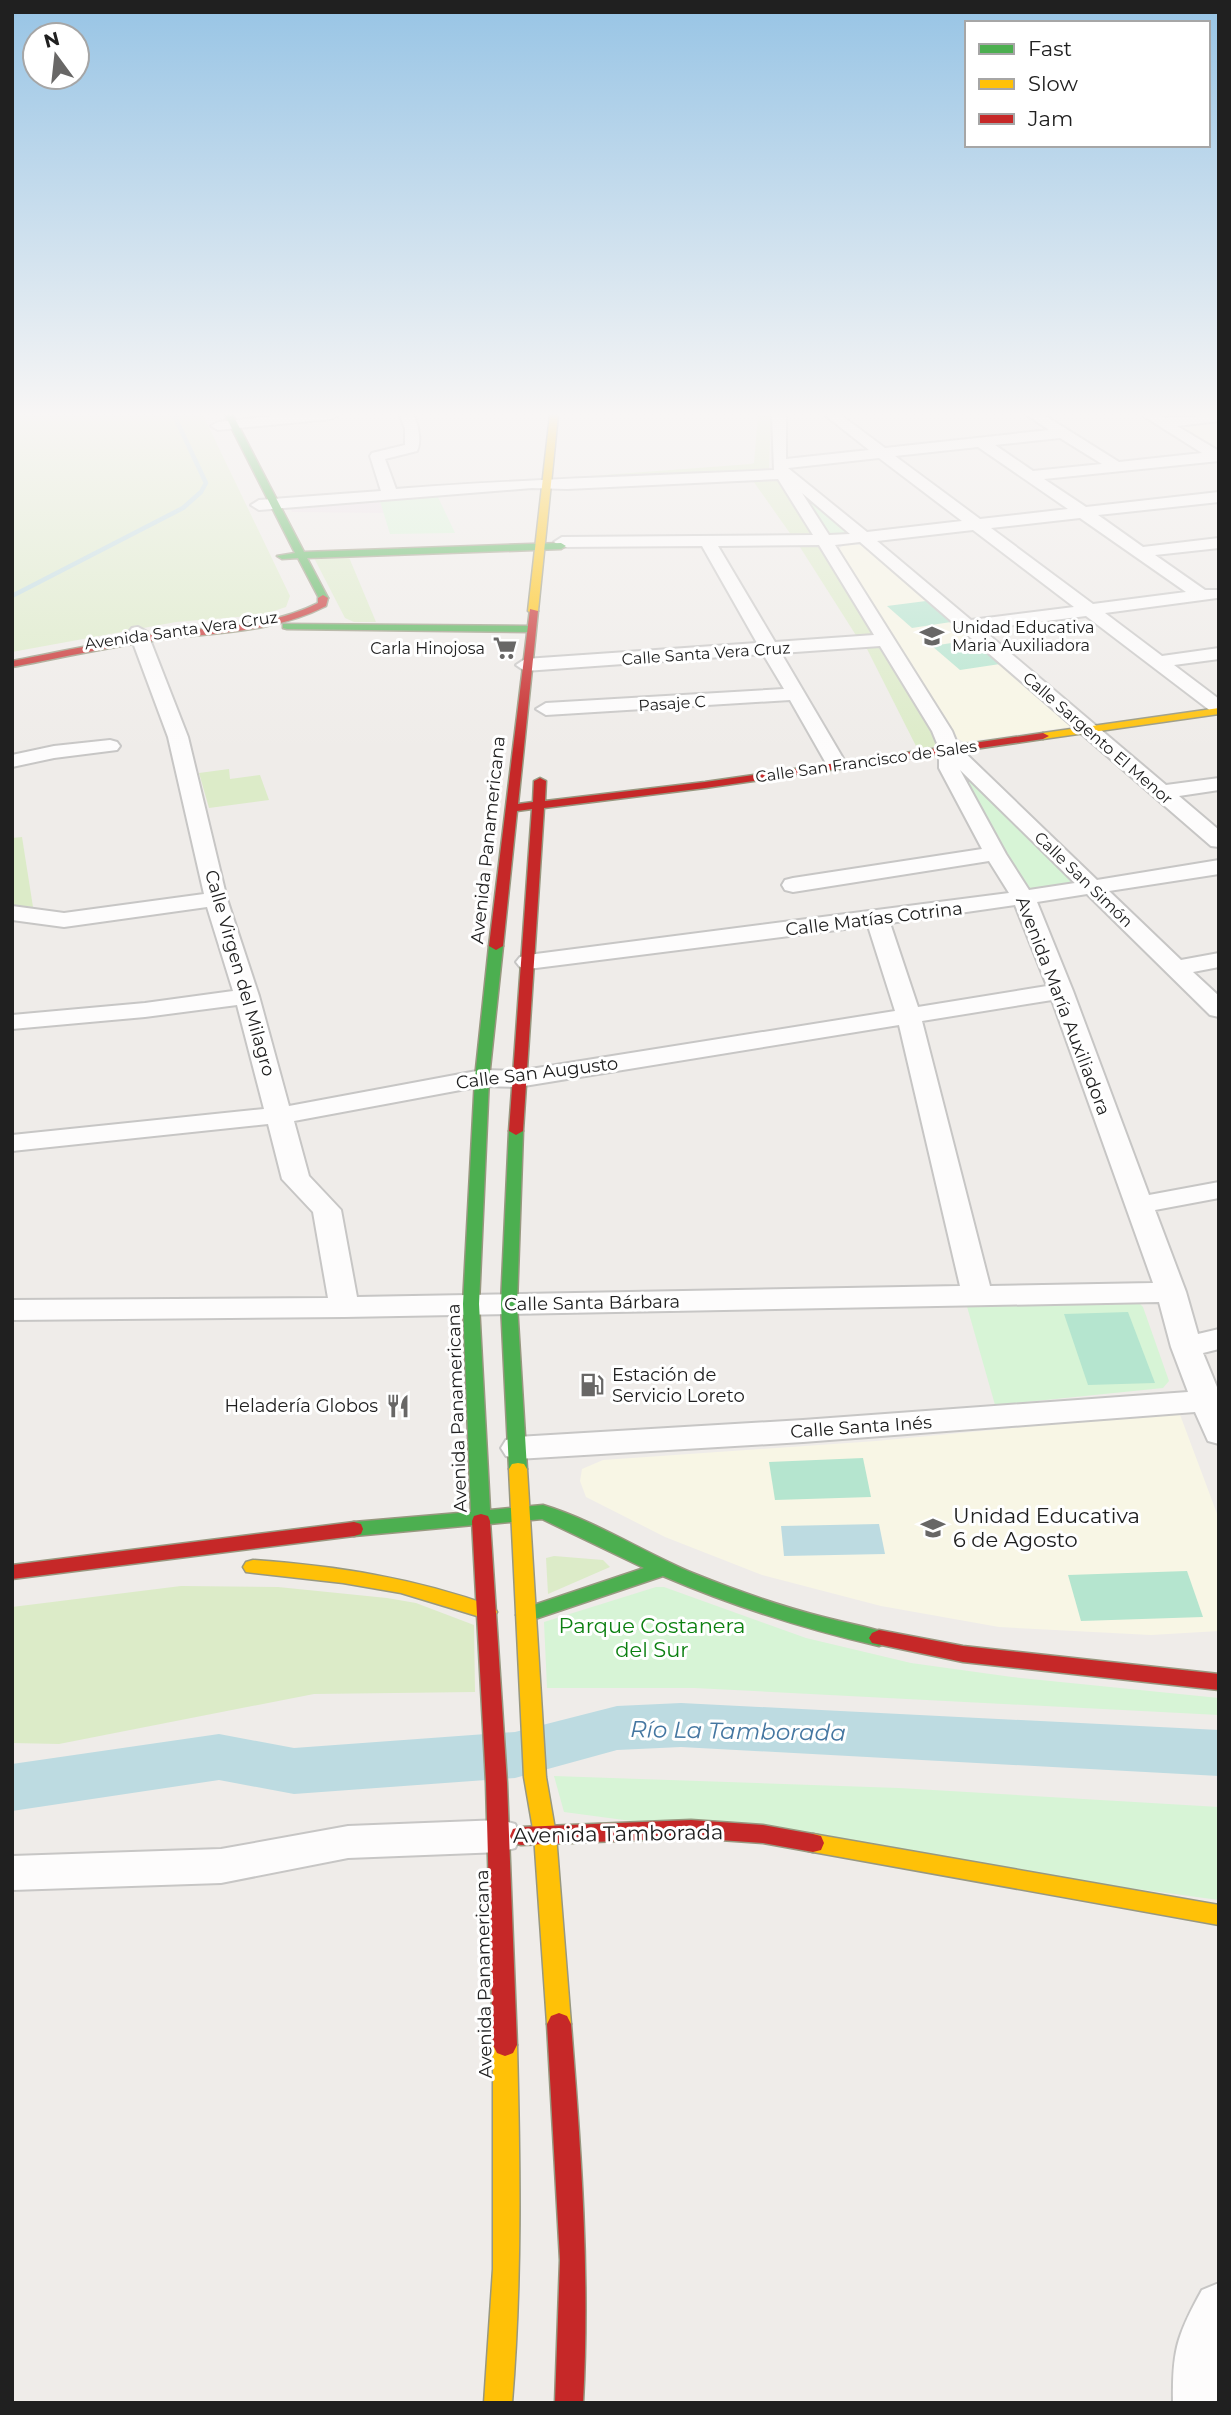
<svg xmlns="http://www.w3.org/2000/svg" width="1231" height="2415" font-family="Montserrat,sans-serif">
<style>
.industrial{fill:#ece2e8}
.education{fill:#f8f6e5}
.grass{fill:#dcebc8}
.park{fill:#d7f4d6}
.pitch{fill:#b5e5cf}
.water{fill:#bddbe1}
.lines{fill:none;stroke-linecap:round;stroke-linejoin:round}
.stream{stroke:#bddbe1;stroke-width:4.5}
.river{fill:#bddbe1;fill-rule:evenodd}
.street-casing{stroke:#c7c6c5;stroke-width:4}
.fast-casing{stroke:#989880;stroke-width:3}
.slow-casing{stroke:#989880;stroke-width:3}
.jam-casing{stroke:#989880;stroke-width:3}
.street{fill:#fdfcfc;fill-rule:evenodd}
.fast{fill:#4caf50;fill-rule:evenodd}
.slow{fill:#ffc107;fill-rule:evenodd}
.jam{fill:#c62828;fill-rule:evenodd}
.labels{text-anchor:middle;stroke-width:6;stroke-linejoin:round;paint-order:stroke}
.far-poi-label{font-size:16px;fill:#202020;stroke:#fff;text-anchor:start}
.far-street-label{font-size:16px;fill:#202020;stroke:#fff}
.street-label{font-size:18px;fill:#202020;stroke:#fff}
.poi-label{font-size:18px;fill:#202020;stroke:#fff;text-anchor:start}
.near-poi-label{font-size:21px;fill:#202020;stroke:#fff;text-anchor:start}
.near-park-label{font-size:21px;fill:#0c8011;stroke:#fff}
.near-street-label{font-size:21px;fill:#202020;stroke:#fff}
.near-water-label{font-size:23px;font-style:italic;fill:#4577a1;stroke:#fff}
</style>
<rect width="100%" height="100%" fill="#efece9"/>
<polygon class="industrial" points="379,498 384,513 292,512 289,505"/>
<g class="education">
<polygon points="1219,420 1219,452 1176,425"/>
<polygon points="843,544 865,545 1071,723 1069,727 964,742 958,739 839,550"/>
<polygon points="1179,1412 1219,1519 1219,1631 1151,1635 999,1627 881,1606 762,1575 665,1537 586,1497 580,1481 582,1469 603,1460 876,1441"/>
</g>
<g class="grass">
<polygon points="12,415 203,415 290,596 286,607 262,615 176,622 12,652"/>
<polygon points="758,415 771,415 769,470 577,481 577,477 751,464 754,463"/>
<polygon points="751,478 779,480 811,534 794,539"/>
<polygon points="798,544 820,545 879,638 859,640"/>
<polygon points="348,555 376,622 354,622 345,618 313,556"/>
<polygon points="865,645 883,646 944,746 917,748"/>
<polygon points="229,769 230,779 260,775 269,800 209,808 199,773"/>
<polygon points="22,837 33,907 12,905 12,838"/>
<polygon points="554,1556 603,1560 610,1567 548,1594 546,1558"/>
<polygon points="181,1586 278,1587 387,1598 416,1603 474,1625 475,1692 314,1694 59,1744 12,1743 12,1607"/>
</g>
<g class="park">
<polygon points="800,490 850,532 851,535 830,537"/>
<polygon points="436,493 455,533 390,534 379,498"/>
<polygon points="966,774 1080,884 1028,889 962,776"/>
<polygon points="1138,1302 1143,1307 1169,1381 1163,1388 995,1405 966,1303"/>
<polygon points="656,1587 664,1587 806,1638 911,1663 1012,1677 1219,1698 1219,1715 694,1688 547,1688 544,1622"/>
<polygon points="554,1776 899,1788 1219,1807 1219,1900 564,1812"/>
</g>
<g class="pitch">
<polygon points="926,601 951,622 912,628 887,606"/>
<polygon points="971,640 1000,664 960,670 932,646"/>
<polygon points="1128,1312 1155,1383 1088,1385 1064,1314"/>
<polygon points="863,1458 871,1497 775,1500 769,1462"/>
<polygon points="1187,1571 1203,1617 1081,1621 1068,1575"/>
</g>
<polygon class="water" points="879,1524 885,1554 784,1556 781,1526"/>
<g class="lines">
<polyline class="stream" points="12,596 183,508 201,492 206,483 174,415"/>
<polygon class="river" points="681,1703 1219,1730 1219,1776 681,1747 617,1750 515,1778 294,1794 219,1780 12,1811 12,1764 219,1734 294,1748 515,1732 617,1706"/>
<g class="street-casing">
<g id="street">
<polygon points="283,415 338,415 331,419 218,430 211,426 218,422"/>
<path d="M400,415h14c4,12 8,25 3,36l-32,8 11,30c126,-10 252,-13 378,-19l-2,-55h14v44l83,-9 -44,-35h16l44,33 164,-18 -22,-15h17l75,47 83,-9 -60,-38h18l5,3 54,-3v6l-42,5 42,25v10l-175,18 42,28 133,-15v10l-121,13 45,32 76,-9v10l-64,7 50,35h12v8l-112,15 57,43 57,-8v11l-45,6 45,34v15l-7,-2 -126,-96 -104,13 184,156 53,-7v12l-40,6 40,34v17l-8,-1 -351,-304 -25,3 117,186 6,15 139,134 122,-20v14l-110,17 72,69 38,-7v14l-26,5 26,24v21l-9,-2 -123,-121 -50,8 36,89 76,204 70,-13v16l-64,12 31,82 12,42 21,-5v20l-16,4 16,39v52l-11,-3 -13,-29 -392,30 -286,17 -11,-3 -5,-8 5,-8 11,-3 286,-17 385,-28 -17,-45 -12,-45 -815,15 -332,3v-20l316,-2 -15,-86 -31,-33 -14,-55 -256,27v-16l252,-26 -27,-104 -92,12 -133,12v-14l133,-12 88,-12 -26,-84 -143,20 -52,-7v-14l52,7 140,-19 -36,-157 -39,-105 3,-4 6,-1 9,5 41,105 39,162 32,97 30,110 193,-36 36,1 377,-60 -27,-85 -340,43 -8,-2 -4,-5 4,-5 8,-2 481,-62 -20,-32 -196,31 -8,-2 -3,-5 3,-5 8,-2 189,-29 -43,-81v-20l-7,-17 -52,-85 -99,7 66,112 -3,4h-14l-3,-4 -37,-65 -244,15 -10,-6 10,-6 238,-14 -21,-35 -238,17 -9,-6 9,-6 232,-16 -55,-97 -140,1 -8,-5 8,-5 251,-2 -35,-56 -211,10 -35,-1 -273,22 -8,-5 8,-5 122,-9 -11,-35 2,-3 33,-8v-16zM1060,438l42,26 -69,7 -38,-26zM978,447l90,62 -88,10 -85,-63zM879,458l83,63 -95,11 -79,-64zM802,493l48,41 -21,1zM1080,518l106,74 -93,12 -102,-76zM973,530l101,77 -103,13 -94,-79zM819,545l55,90 -99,7 -57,-96zM960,770l115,113 -46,7 -23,-36zM1015,905l32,81 -129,21 -28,-84zM1052,1000l101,283 -163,3 -68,-265zM899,1025l61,261 -603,11 -16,-87 -32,-34 -15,-55 188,-35 36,1z"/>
<polygon points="110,740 117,742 120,746 117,750 54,758 12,767 12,755 54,746"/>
<polygon points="501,1820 515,1824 521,1836 515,1848 501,1852 348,1858 221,1883 12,1890 12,1856 221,1849 348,1826"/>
<path d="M1219,2283v120h-46c-1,-52 4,-68 29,-113z"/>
</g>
</g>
<g class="fast-casing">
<g id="fast">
<polygon points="225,415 233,415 304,552 561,543 566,546 561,549 307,558 328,598 320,600 298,558 282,559 277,556 295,553"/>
<polygon points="283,624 530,626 535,629 530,632 287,629 283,628"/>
<path d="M496,942l7,4 -14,132 -10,226 11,206 53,-5c53,16 101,48 152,69 42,17 85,32 128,43 21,6 43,9 63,16l3,5 -3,5 -7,3c-74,-17 -146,-40 -216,-70l-137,46 -7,-2 -3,-5 3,-5 125,-42 -102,-49 -53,5 -8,4 -7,-3 -120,11 -7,-2 -2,-5 2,-5 7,-2 117,-10 -8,-208 12,-226 14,-132z"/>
<polygon points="516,1127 523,1131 517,1304 527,1469 524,1474 512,1474 509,1469 501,1304 509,1131"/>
</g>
</g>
<g class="slow-casing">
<g id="slow">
<polygon points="550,415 558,415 538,611 533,614 528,611"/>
<polygon points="1219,708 1219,714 1043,739 1037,736 1043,733"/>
<polygon points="518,1463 524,1464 527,1469 546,1777 556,1835 571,2024 567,2032 559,2035 551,2032 547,2024 534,1835 524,1777 509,1469 512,1464"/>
<path d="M253,1560c83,6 162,18 241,47l3,5 -3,5 -7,2 -86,-26 -58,-10 -97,-11 -3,-5 3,-5z"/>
<polygon points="813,1834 1219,1905 1219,1925 813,1852 805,1850 802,1843 805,1836"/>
<path d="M505,2034l8,3 4,8c3,120 5,238 -5,358h-28l9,-134v-224l4,-8z"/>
</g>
</g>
<g class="jam-casing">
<g id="jam">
<path d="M323,595l5,3 -2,8c-51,26 -105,26 -161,33 -51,7 -102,18 -153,28v-6c51,-10 102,-21 154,-28 53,-7 104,-6 152,-30v-5z"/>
<polygon points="530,609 538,611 518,804 533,802 534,781 540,778 546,781 545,801 705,782 1043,733 1049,736 1043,739 705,788 544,808 523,1131 516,1135 509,1131 532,809 517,811 503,946 496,950 489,946"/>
<polygon points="481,1514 488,1516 490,1521 507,1783 517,2045 513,2053 505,2056 497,2053 493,2045 486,1783 472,1521 474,1516"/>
<polygon points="354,1522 361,1524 363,1529 361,1534 354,1536 12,1579 12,1565"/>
<polygon points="879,1630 963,1646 1219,1674 1219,1690 963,1662 872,1643 869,1638 872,1633"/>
<polygon points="691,1820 763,1825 813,1834 821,1836 824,1843 821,1850 813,1852 763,1843 691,1838 521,1845 513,1843 510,1836 513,1829 521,1827"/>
<path d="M559,2013l8,3 4,8c10,126 19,252 12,379h-28l5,-143 -13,-236 4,-8z"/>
</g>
</g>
<use href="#street" class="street"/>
<use href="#fast" class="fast"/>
<use href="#slow" class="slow"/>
<use href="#jam" class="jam"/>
</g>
<linearGradient id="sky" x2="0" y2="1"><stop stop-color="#97c4e5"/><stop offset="0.55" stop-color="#f8f6f5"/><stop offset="1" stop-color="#f8f6f5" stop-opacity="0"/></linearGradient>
<rect width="1231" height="753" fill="url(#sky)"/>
<defs>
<g id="school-bare" transform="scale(1.89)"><path d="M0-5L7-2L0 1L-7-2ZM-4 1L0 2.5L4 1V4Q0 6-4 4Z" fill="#686766" stroke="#fff" stroke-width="2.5" paint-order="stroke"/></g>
<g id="supermarket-bare" transform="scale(1.89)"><path d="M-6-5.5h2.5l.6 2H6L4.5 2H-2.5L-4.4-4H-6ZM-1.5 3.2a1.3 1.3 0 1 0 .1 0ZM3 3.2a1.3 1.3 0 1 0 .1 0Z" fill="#686766" stroke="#fff" stroke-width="2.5" paint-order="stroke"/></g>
<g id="fuel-bare" transform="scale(1.89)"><path d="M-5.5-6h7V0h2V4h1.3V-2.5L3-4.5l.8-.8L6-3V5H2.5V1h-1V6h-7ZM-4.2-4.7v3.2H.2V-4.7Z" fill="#686766" stroke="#fff" stroke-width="2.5" paint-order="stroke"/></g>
<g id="restaurant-bare" transform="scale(1.89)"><path d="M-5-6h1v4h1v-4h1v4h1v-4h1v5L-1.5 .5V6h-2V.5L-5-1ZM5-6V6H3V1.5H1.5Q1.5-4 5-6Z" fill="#686766" stroke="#fff" stroke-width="2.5" paint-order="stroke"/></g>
</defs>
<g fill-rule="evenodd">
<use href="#school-bare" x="932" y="636"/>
<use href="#supermarket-bare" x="505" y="648"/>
<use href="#fuel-bare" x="592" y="1385"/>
<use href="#restaurant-bare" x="398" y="1406"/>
<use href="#school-bare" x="933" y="1528"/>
</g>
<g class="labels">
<g class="far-poi-label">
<text x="952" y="633">Unidad Educativa<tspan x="952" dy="18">Maria Auxiliadora</tspan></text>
<text x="485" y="654" text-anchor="end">Carla Hinojosa</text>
</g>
<g class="far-street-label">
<text transform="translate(181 630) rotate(-8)" y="6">Avenida Santa Vera Cruz</text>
<text transform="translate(706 653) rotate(-4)" y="6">Calle Santa Vera Cruz</text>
<text transform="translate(672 703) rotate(-4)" y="6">Pasaje C</text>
<text transform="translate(1098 738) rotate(41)" y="6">Calle Sargento El Menor</text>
<text transform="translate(866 761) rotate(-8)" y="6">Calle San Francisco de Sales</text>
<text transform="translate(1084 879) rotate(44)" y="6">Calle San Simón</text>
</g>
<g class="street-label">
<text transform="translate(488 840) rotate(-84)" y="6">Avenida Panamericana</text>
<text transform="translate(874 919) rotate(-7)" y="6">Calle Matías Cotrina</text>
<text transform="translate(240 973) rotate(74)" y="6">Calle Virgen del Milagro</text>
<text transform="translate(1063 1006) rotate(69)" y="6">Avenida María Auxiliadora</text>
<text transform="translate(537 1073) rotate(-7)" y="6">Calle San Augusto</text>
<text transform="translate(592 1303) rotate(-1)" y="6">Calle Santa Bárbara</text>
<text transform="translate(457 1408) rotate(-92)" y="6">Avenida Panamericana</text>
<text transform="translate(861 1427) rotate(-4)" y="6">Calle Santa Inés</text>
<text transform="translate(484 1974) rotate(-91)" y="6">Avenida Panamericana</text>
</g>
<g class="poi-label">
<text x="612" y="1381">Estación de<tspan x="612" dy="21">Servicio Loreto</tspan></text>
<text x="378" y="1412" text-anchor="end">Heladería Globos</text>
</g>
<g class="near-poi-label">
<text x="953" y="1523">Unidad Educativa<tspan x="953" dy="24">6 de Agosto</tspan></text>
</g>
<g class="near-park-label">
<text x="652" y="1633">Parque Costanera<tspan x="652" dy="24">del Sur</tspan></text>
</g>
<g class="near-street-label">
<text transform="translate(618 1834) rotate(-1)" y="7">Avenida Tamborada</text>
</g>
<g class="near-water-label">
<text transform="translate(738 1731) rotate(1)" y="8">Río La Tamborada</text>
</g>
</g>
<rect width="1231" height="2415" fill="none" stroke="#202020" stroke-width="28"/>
<rect x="965" y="21" width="245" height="126" fill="#ffffff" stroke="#a6a6a6" stroke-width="2"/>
<rect x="979" y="44" width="35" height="10" fill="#4caf50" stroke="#a6a6a6" stroke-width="2"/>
<text x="1028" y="56" font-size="21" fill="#202020">Fast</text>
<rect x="979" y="79" width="35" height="10" fill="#ffc107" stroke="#a6a6a6" stroke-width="2"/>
<text x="1028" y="91" font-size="21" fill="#202020">Slow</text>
<rect x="979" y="114" width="35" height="10" fill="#c62828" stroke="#a6a6a6" stroke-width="2"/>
<text x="1028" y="126" font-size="21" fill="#202020">Jam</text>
<g transform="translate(56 56) rotate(345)"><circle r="33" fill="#ffffff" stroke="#a6a6a6" stroke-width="2"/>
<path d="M0-5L12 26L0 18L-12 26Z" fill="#686766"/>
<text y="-10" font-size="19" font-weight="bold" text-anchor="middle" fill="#202020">N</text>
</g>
</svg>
